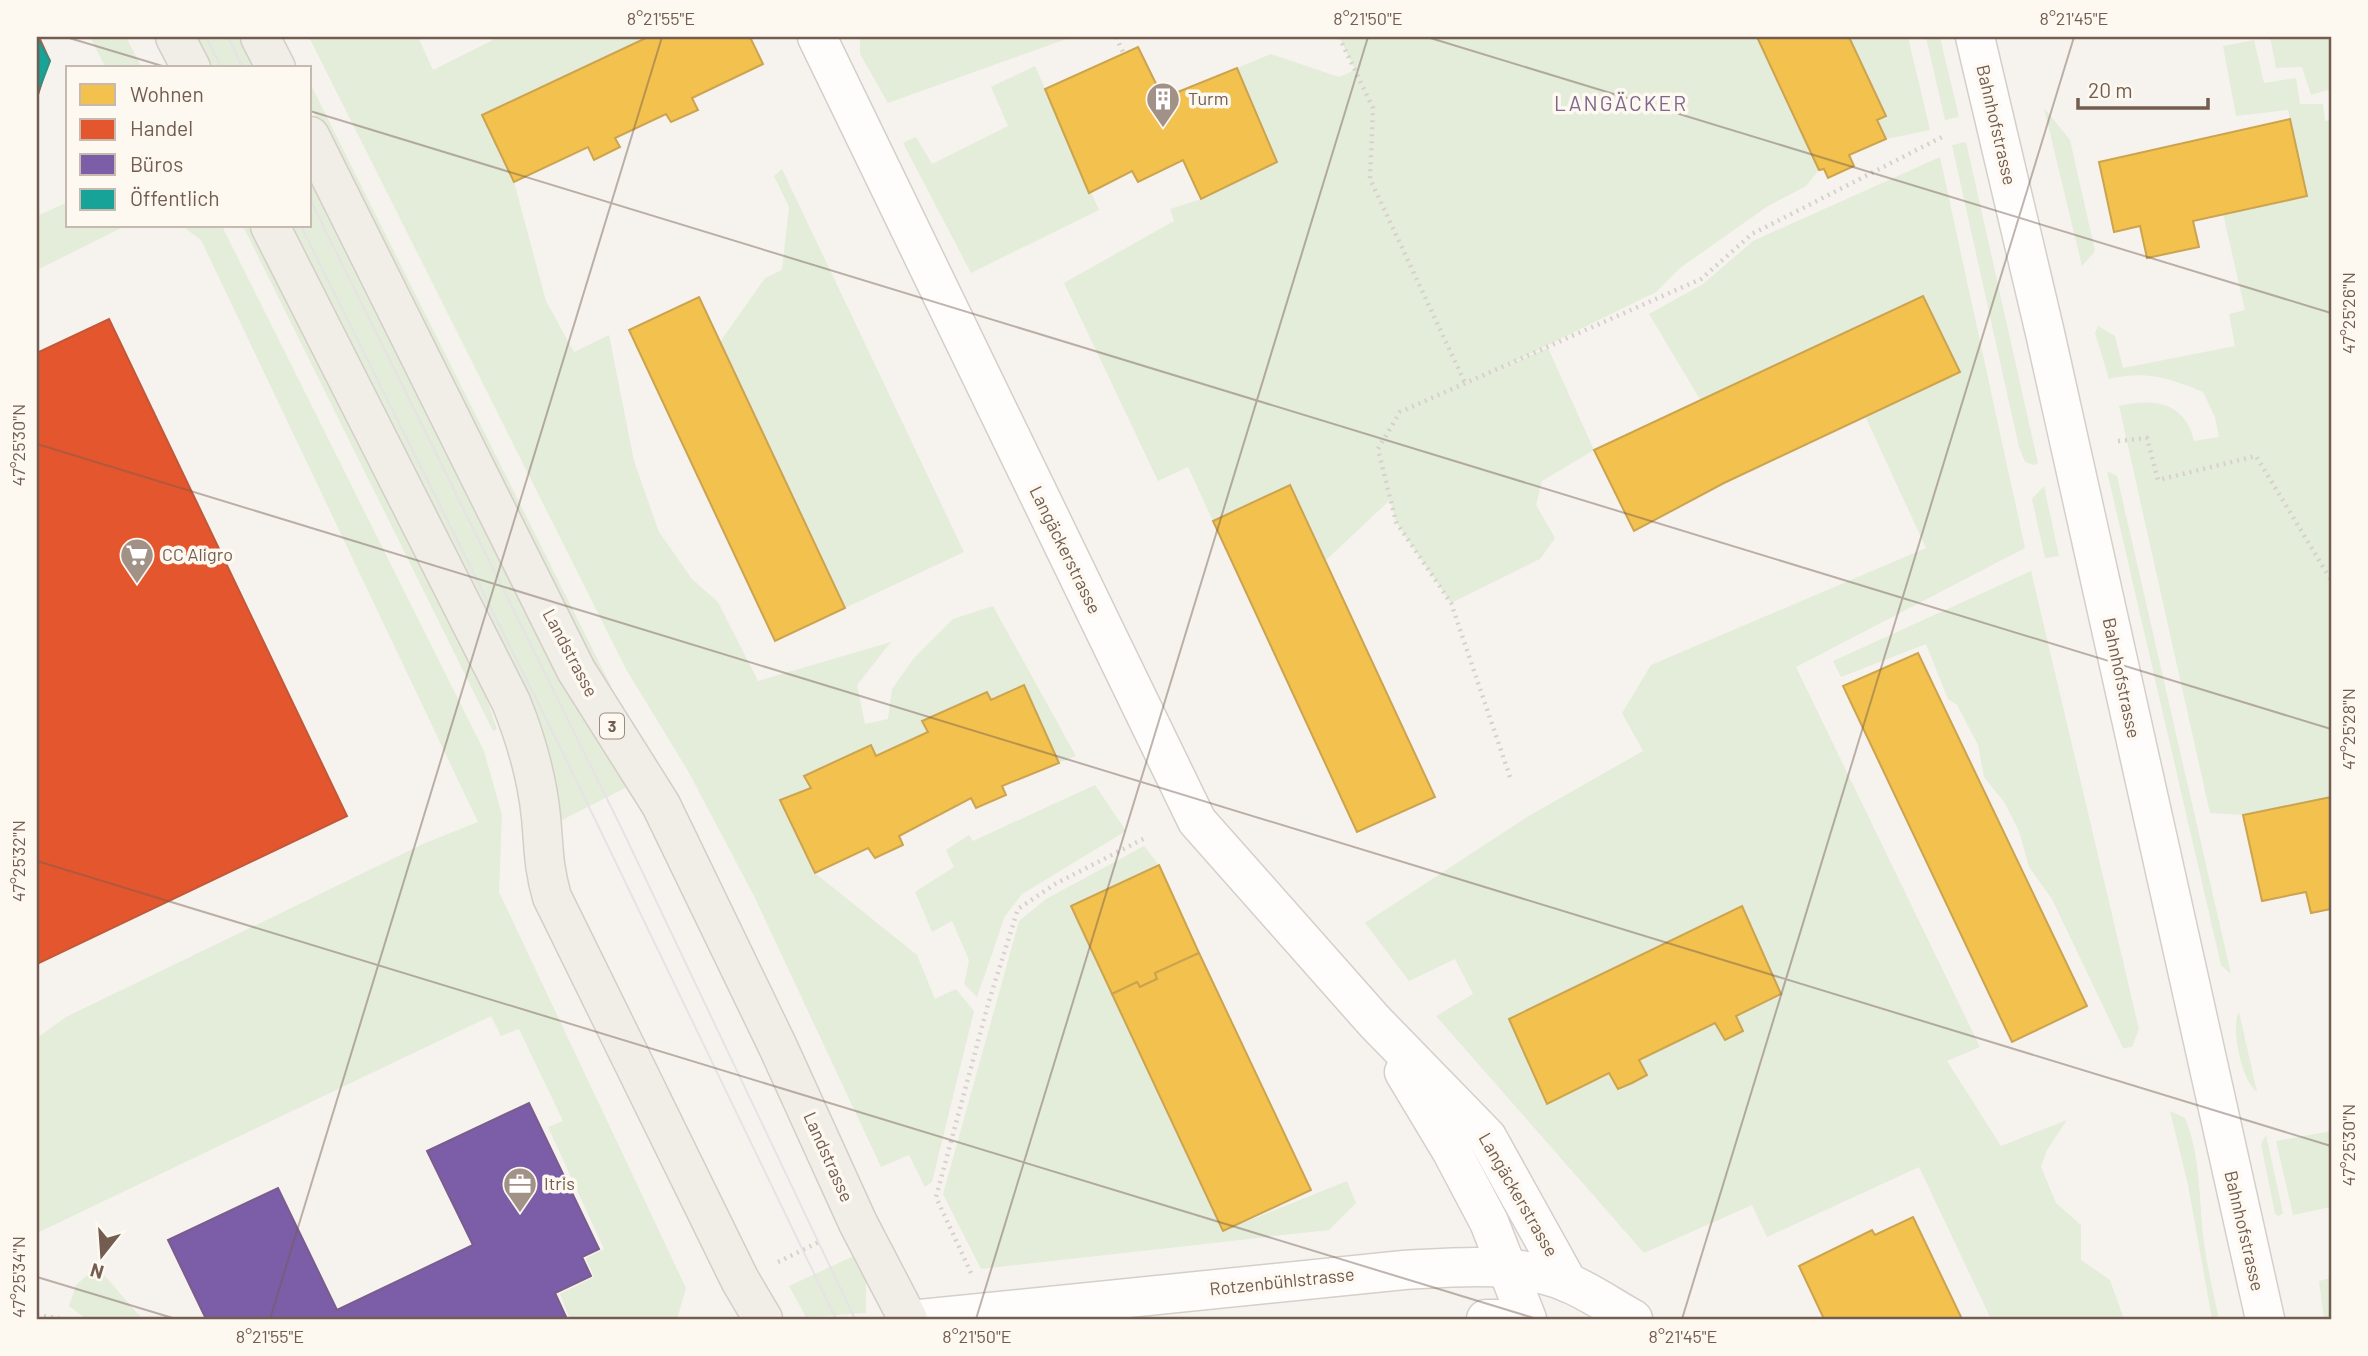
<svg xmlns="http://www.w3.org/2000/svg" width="2368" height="1356" font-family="Barlow,sans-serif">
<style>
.green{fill:#e4ecda}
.homes{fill:#f2c14e;stroke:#cca34f;stroke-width:2}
.shops{fill:#e4572e;stroke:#c25838;stroke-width:2}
.offices{fill:#7b5ea7;stroke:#795d8d;stroke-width:2}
.public{fill:#17a398;stroke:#338e82;stroke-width:2}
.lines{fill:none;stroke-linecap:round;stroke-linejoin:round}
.minor-casing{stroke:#d4cfc9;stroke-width:41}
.tertiary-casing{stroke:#d4cfc9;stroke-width:41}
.primary-casing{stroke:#d5cec8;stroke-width:41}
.path{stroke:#d7d1cd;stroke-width:4.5;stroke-dasharray:2 5;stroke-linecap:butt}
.minor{stroke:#fefdfc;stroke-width:38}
.tertiary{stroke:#fefdfc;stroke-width:38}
.primary{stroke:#f1ede7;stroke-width:38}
.tram{stroke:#e5e3e6;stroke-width:2}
.ticks{fill:none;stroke:#735c50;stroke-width:2;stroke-opacity:0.45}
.labels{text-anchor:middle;stroke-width:7;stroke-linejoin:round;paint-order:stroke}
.shield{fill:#fdf8f0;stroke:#9c8b80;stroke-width:2}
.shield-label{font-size:16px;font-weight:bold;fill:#735c50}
.poi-label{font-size:18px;fill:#735c50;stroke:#fdf8f0;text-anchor:start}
.street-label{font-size:18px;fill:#735c50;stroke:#fdf8f0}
.quarter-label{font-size:21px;letter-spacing:2px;fill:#81678e;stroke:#fdf8f0}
.neatline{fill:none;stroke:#735c50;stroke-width:2.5}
.ticks-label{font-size:18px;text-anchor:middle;fill:#735c50}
</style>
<rect width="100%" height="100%" fill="#f6f3ee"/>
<g class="green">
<polygon points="90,37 126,37 142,68 106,68"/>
<polygon points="192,37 242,37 258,68 208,68"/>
<polygon points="309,37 418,37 433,70 499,37 648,37 482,115 514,182 546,301 574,352 609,335 634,461 659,532 692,579 718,602 758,681 891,642 857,685 865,724 888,719 892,689 914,658 953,619 993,606 1076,756 1059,763 1024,685 991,700 987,692 923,721 928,732 876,756 870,745 805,776 811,788 780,800 815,873 917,955 935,999 956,989 974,1011 932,1182 925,1187 909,1155 881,1167 754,896 688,771 626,669"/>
<polygon points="860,37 1072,37 888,103 860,54"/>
<polygon points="1339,37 1757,37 1819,170 1806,186 1768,206 1680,268 1656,292 1499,369 1548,348 1594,450 1542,481 1536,505 1555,538 1540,559 1451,603 1396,522 1390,500 1325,561 1290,485 1213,521 1188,467 1158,481 1064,283 1174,221 1170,209 1201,199 1277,162 1237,68 1271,54 1339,77 1355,70"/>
<polygon points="1849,37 1908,37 1930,130 1886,139 1877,120 1886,116"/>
<polygon points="1926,37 1940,37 1959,117 1945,120"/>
<polygon points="2270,37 2331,37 2331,89 2311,95 2302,67 2276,68"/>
<path d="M2254,40l10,43 32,-5 4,26h23l2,17 6,-1v677l-88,18 -33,-2 -91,-407c35,-8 66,-4 75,35l25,-4 -4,-20 -12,-25c-32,-14 -59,-22 -94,-13l-14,-46 3,-7 17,10 8,32 112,-22 -6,-32 16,-4 -22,-96 84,-19 -19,-85 -52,6 -13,-70z"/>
<polygon points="1035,66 1099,210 971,273 903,143 916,137 932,164 1008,126 991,87"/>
<polygon points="310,83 611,686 608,688 592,666 310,105"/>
<polygon points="2044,108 2070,140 2095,251 2082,266"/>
<polygon points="1966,142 2038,463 2033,465 2025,462 2019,447 1952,145"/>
<polygon points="1940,157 2025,548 1796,667 1980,1047 1947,1061 2001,1146 2067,1120 2047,1150 2041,1167 2056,1203 2081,1225 2081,1260 2110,1280 2124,1319 1991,1319 1919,1167 1767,1237 1752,1205 1644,1253 1436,1016 1473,994 1455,959 1409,981 1365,923 1527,817 1643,751 1622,713 1651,665 1926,548 1865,416 1959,372 1923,297 1701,401 1649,314 1703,284 1753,241"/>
<polygon points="782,169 964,552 845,608 720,342 765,278 782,270 789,207 774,176"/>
<polygon points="310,171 631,785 558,822 287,226 310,226"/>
<polygon points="68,202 68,226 125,226 37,270 37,216"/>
<polygon points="182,226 222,226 484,751 502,815 499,892 686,1288 677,1319 570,1319 560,1294 594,1277 586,1258 604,1249 548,1127 563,1121 519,1029 501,1036 491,1016 37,1233 37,1038 66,1017 423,844 478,822 201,240"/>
<polygon points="243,226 254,226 476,668 497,729 493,731"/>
<polygon points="2107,471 2117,476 2231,974 2221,965"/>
<polygon points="2044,486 2059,556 2045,558 2032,499"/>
<polygon points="2031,571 2139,1029 2132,1047 2123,1048 2052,899 2029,867 2019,831 2004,802 1984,777 1978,745 1957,705 1948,699 1926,644 1841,677 1833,661"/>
<polygon points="1095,785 1126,831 1022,894 1005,916 977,997 964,984 969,960 952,921 932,932 915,892 954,867 946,850 969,835 973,841"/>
<polygon points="1144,846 1159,865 1072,906 1223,1231 1347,1181 1356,1203 1329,1230 981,1269 943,1194 1019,921 1046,899"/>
<path d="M2239,1012l18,80c-15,-10 -27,-65 -18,-80z"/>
<path d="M2170,1111l15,7c15,35 14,79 18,116 3,29 10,57 16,85h-7l-24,-134z"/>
<polygon points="2331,1131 2331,1207 2293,1215 2276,1141"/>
<polygon points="2266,1135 2283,1213 2279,1216 2275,1214 2261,1144"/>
<polygon points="858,1254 866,1277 866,1313 806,1317 789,1286"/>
<polygon points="97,1267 137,1313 143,1319 86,1319 69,1306 76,1285"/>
<polygon points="2331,1278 2331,1319 2324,1319 2319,1281"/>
</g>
<g class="homes">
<polygon points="648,37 750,37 763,64 692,98 698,110 671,122 666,114 615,138 620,147 594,160 588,147 514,182 482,115"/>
<polygon points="1757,37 1849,37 1886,116 1877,120 1886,139 1849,155 1854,166 1828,178 1824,169 1819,170"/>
<polygon points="1138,47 1163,98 1237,68 1277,162 1201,199 1183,160 1138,182 1132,171 1089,193 1045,89"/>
<polygon points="2290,119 2307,196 2193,221 2199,247 2147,258 2140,226 2114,232 2099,162"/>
<polygon points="1923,296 1960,372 1724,483 1634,531 1594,450"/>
<polygon points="699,297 845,608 775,641 629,330"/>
<polygon points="1290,485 1435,797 1357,832 1213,521"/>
<polygon points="1918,653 2087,1006 2012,1042 1843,686"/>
<polygon points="1024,685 1059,763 1002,786 1006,795 976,808 971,798 899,836 903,845 875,858 868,848 815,873 780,800 811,788 804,776 871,745 876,756 928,732 922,721 987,692 991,700"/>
<polygon points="2331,797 2331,909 2311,913 2306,892 2262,901 2243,815"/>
<polygon points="1159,865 1199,953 1155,973 1157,979 1140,987 1137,982 1112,994 1071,906"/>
<polygon points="1742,906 1781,994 1736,1016 1743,1031 1725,1040 1715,1023 1639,1060 1647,1075 1632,1083 1618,1089 1609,1073 1547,1104 1509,1019"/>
<polygon points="1199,953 1311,1190 1223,1231 1112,994 1137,982 1140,987 1157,979 1155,973"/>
<polygon points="1913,1217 1962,1319 1824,1319 1799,1266 1872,1230 1875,1235"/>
</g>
<g class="shops">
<polygon points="37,37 39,37 49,59 37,54"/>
<polygon points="37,54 49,59 37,98"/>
<polygon points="109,319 347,816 37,964 37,353"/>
</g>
<polygon class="offices" points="529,1103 599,1249 582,1257 591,1276 555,1293 567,1319 206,1319 168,1240 278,1188 337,1310 473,1245 427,1151"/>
<polygon class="public" points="37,37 50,61 37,95"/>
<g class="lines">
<g class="minor-casing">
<g id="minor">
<polyline points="817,37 1197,821 1375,1022 1487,1137 1568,1283"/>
<polyline points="1404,1072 1452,1152 1489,1222 1527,1319"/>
<path d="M920,1319l484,-49c55,-3 109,-9 162,12 23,9 45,25 67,37"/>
<polyline points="1486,1319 1502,1319"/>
</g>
</g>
<g class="tertiary-casing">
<polyline id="tertiary" points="1975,37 2045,333 2265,1319"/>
</g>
<g class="primary-casing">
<g id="primary">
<polyline points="175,37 191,68"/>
<polyline points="260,37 276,68"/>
<polyline points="310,136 576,670 661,805 778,1047 858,1223 908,1319"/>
<path d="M270,226l241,476c15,37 26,75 30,115 3,31 2,49 11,80l188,383 23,39"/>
</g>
</g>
<g class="path">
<polyline points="1116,37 1124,54"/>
<polyline points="1339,37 1373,108 1370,179 1466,385"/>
<polyline points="2118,441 2147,438 2158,480 2256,456 2331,580"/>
<polyline points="1510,777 1451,603 1396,522 1378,449 1400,412 1701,279 1752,234 1942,137"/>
<polyline points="778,1262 821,1241"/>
<polyline points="971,1273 936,1197 989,1001 1018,909 1055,884 1147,837"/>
<polyline points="37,1315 63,1319"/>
</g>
<use href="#minor" class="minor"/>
<use href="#tertiary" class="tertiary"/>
<use href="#primary" class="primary"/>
<g class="tram">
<polyline points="206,37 222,68"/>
<polyline points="228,37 243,68"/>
<polyline points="310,199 620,825 855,1319"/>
<polyline points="301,226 563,753 836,1319"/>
</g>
</g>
<path class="ticks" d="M66,37l103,31M1427,37l904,276M310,111l2021,618M37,444l2294,702M37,861l1500,458M37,1277l139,42M270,1319l392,-1282M976,1319l392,-1282M1682,1319l392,-1282"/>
<defs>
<g id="building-pin" transform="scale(1.75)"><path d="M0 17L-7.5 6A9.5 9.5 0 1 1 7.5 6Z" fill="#a19187" stroke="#fdf8f0"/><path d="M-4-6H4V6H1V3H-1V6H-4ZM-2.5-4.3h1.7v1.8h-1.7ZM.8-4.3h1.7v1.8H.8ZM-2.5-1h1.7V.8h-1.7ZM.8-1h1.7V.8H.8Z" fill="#fff"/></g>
<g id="supermarket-pin" transform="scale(1.75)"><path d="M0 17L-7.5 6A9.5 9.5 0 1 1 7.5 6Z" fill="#a19187" stroke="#fdf8f0"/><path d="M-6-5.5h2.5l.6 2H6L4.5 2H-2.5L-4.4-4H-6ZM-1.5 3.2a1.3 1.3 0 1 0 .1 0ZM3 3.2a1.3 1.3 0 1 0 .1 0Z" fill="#fff"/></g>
<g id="office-pin" transform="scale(1.75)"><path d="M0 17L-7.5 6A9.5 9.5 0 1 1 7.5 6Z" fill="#a19187" stroke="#fdf8f0"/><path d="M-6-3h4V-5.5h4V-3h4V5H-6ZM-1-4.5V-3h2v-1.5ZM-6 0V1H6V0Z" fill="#fff"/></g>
</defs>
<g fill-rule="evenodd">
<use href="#building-pin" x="1163" y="99"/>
<use href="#supermarket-pin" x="137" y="555"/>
<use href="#office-pin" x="520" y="1184"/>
</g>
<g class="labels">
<rect class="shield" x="600" y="713.5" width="24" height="25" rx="5"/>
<g class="shield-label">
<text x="612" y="732">3</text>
</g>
<g class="poi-label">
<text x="1188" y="105">Turm</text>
<text x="162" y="561">CC Aligro</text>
<text x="544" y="1190">Itris</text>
</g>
<g class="street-label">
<text transform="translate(1996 125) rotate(77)" y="6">Bahnhofstrasse</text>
<text transform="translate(1065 550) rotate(64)" y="6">Langäckerstrasse</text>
<text transform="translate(570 653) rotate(62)" y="6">Landstrasse</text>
<text transform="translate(2121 678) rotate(78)" y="6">Bahnhofstrasse</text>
<text transform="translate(828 1157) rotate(66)" y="6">Landstrasse</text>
<text transform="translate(1518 1195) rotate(60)" y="6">Langäckerstrasse</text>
<text transform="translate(2244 1231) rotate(77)" y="6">Bahnhofstrasse</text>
<text transform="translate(1282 1282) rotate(-6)" y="6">Rotzenbühlstrasse</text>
</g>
<g class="quarter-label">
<text x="1621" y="111">LANGÄCKER</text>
</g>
</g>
<rect width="2368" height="1356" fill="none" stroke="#fdf8f0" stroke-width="77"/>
<rect x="66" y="66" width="245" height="161" fill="#fdf8f0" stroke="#c6bab0" stroke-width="2"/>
<rect x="80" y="84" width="35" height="21" fill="#f2c14e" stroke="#c6bab0" stroke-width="2"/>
<text x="130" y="102" font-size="21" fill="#735c50">Wohnen</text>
<rect x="80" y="119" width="35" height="21" fill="#e4572e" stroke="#c6bab0" stroke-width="2"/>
<text x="130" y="136" font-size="21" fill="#735c50">Handel</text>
<rect x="80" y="154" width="35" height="21" fill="#7b5ea7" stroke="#c6bab0" stroke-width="2"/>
<text x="130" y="172" font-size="21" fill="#735c50">Büros</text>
<rect x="80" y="189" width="35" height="21" fill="#17a398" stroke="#c6bab0" stroke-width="2"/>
<text x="130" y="206" font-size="21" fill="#735c50">Öffentlich</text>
<g transform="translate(102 1255) rotate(197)" stroke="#fdf8f0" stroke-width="5" paint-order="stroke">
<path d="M0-5L12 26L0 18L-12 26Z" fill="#735c50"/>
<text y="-10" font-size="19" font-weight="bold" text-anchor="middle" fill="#735c50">N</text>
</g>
<path d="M2078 98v10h130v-10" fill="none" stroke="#735c50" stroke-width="3.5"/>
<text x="2088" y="98" font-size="21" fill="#735c50" stroke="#fdf8f0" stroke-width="5" paint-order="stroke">20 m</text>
<rect x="38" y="38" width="2292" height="1280" class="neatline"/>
<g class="ticks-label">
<text x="661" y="25">8°21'55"E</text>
<text x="1368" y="25">8°21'50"E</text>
<text x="2074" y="25">8°21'45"E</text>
<text transform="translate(2349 313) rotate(-90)" y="6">47°25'26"N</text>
<text transform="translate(19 445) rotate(-90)" y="6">47°25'30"N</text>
<text transform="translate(2349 729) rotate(-90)" y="6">47°25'28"N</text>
<text transform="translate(19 861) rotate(-90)" y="6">47°25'32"N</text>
<text transform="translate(2349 1145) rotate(-90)" y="6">47°25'30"N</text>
<text transform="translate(19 1277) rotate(-90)" y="6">47°25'34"N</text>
<text x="270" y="1343">8°21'55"E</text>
<text x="977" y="1343">8°21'50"E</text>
<text x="1683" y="1343">8°21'45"E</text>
</g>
</svg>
